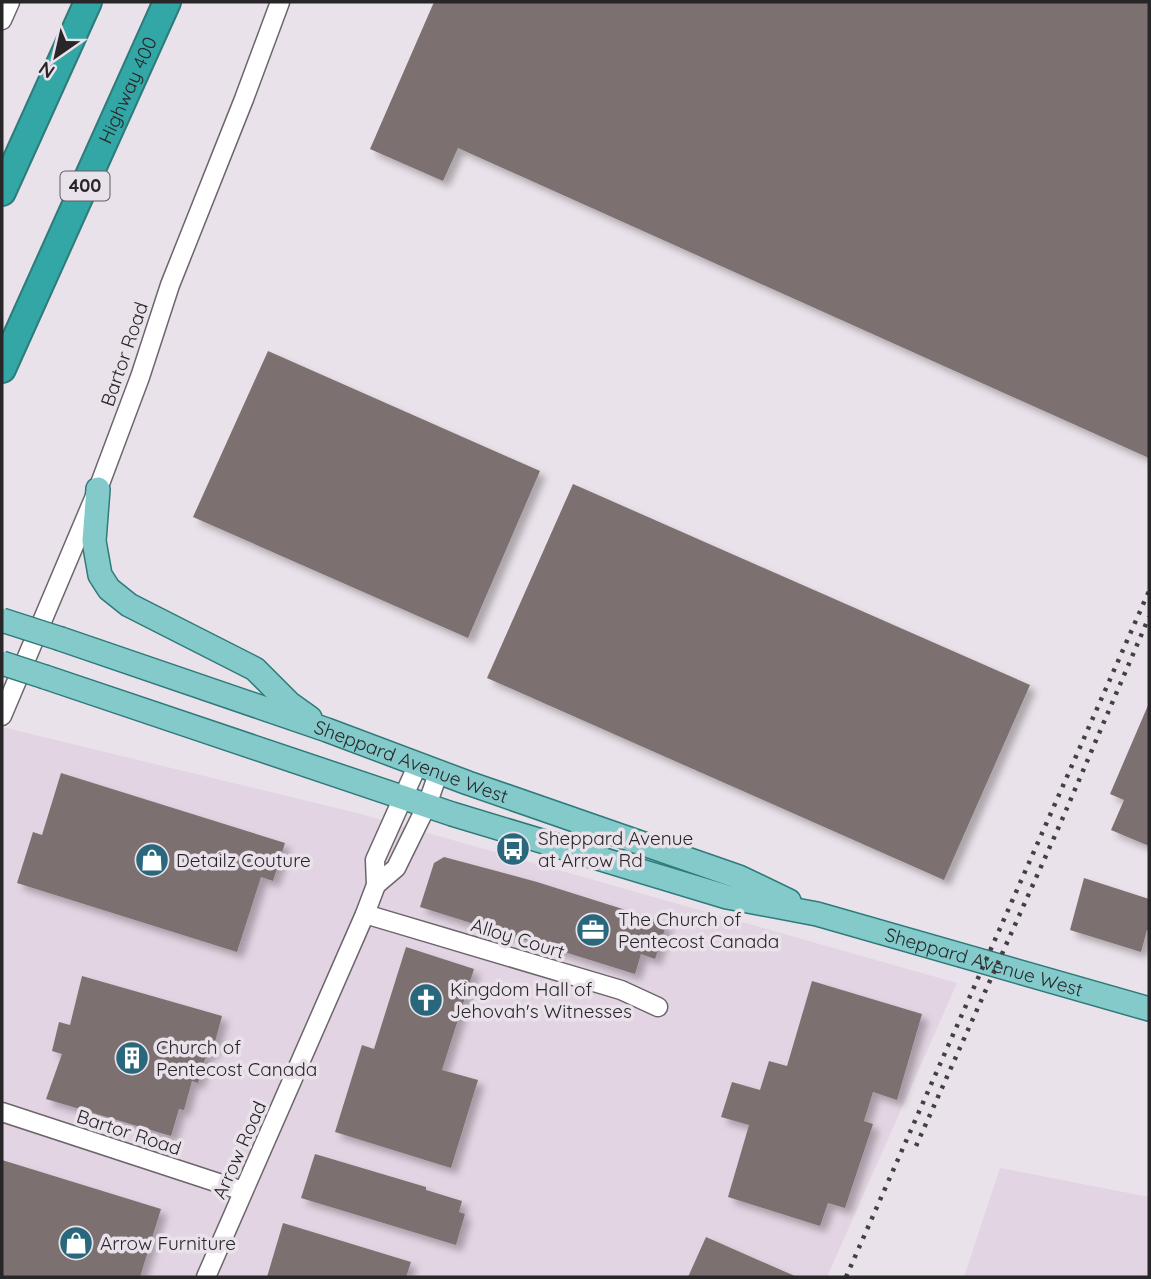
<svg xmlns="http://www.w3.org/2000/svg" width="1151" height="1279" font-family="Quicksand,sans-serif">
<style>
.built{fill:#e2d4e2}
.building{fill:#7c716f;filter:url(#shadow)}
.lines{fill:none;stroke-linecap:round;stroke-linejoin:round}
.minor-casing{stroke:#6c656c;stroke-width:21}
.major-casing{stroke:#2f7a7a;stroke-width:26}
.highway-casing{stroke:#2f7a7a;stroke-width:30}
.minor{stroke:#fff;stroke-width:18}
.major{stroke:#84caca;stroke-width:23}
.highway{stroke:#32a7a6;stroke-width:26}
.rail{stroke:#434043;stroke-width:4.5;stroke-dasharray:3.5 7;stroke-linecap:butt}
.major-bridge-casing{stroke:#2f7a7a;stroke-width:26;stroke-linecap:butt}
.major-bridge{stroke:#84caca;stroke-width:23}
.labels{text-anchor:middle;stroke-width:7;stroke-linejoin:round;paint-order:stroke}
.shield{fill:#eae2ea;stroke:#635e63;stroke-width:2}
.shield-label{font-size:18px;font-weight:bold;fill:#292629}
.street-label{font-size:19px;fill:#292629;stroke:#eae2ea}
.poi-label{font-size:19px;fill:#292629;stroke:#eae2ea;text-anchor:start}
</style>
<defs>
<filter id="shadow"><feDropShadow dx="6" dy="6" stdDeviation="3.5" flood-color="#0004"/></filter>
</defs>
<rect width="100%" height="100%" fill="#eae2ea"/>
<g class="built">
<polygon points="2,727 357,813 957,983 827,1277 2,1277"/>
<polygon points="1000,1168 1149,1197 1149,1277 964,1277"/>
</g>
<g class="building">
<polygon points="434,2 1149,2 1149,458 458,148 443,181 370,149"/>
<polygon points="268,351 540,471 468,638 193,517"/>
<polygon points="573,484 1030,685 944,880 487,678"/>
<polygon points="1149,703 1149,846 1111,830 1124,800 1110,794"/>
<polygon points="61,773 285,843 273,881 261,877 237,952 17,883 33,832 42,835"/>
<polygon points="444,857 537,882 667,923 655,959 641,954 635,974 420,907 434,863"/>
<polygon points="1084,878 1149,899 1149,931 1147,930 1141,952 1070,930"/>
<polygon points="406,947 474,969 442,1070 478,1080 451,1168 335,1132 362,1045 374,1049"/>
<polygon points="82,976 222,1016 212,1053 207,1052 198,1083 192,1081 184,1110 179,1109 171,1136 46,1099 62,1054 52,1051 59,1022 70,1025"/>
<polygon points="812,981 922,1014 897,1100 873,1092 864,1121 873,1124 845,1208 828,1203 820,1226 728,1197 749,1125 721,1117 732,1082 760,1090 769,1061 787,1066"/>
<polygon points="315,1154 426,1187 426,1190 462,1201 459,1212 465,1214 456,1245 301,1198"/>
<polygon points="2,1160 161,1209 140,1277 2,1277"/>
<polygon points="283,1223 411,1262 406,1277 267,1277"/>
<polygon points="706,1237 797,1277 688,1277"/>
</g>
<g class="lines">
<g class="minor-casing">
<g id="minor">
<polyline points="2,20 10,2"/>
<polyline points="2,716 98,489 140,377 170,285 244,99 280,2"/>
<polyline points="376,885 396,868 427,805 439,771"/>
<polyline points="365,914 621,990 658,1007"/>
<polyline points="2,1112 243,1191"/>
<polyline points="206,1277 365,914 376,885 375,860 418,764"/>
</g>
</g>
<g class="major-casing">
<g id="major">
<polyline points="98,489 94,541 100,575 109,589 129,605 255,669 289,703 310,718"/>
<path id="s1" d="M61,639l266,91 141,53 271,94 50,24"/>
<path id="s2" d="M45,677l407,137 275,83 90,17 332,95"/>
</g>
</g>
<g class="highway-casing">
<g id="highway">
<polyline points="2,192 88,2"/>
<path id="s3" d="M2,369l165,-367"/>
</g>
</g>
<use href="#minor" class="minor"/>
<use href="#major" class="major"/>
<use href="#highway" class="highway"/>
<g class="rail">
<polyline points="916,1146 1061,822 1149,617"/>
<polyline points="846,1277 1149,591"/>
</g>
<g class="major-bridge-casing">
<g id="major-bridge">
<polyline points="2,620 61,639"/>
<polyline points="2,663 45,677"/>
</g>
</g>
<use href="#major-bridge" class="major-bridge"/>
</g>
<defs>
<g id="bus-disc" transform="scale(1.75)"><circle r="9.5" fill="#29677d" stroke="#eae2ea"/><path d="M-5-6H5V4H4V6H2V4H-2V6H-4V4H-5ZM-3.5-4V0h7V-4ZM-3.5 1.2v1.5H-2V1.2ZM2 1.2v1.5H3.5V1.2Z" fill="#fff"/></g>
<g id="shop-disc" transform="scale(1.75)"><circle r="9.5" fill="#29677d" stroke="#eae2ea"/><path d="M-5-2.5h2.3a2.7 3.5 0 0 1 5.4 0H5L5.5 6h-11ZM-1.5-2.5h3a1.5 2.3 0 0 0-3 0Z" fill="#fff"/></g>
<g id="office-disc" transform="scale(1.75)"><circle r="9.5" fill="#29677d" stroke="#eae2ea"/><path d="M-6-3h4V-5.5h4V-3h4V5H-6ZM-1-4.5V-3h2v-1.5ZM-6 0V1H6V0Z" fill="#fff"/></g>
<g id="church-disc" transform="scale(1.75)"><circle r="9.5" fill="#29677d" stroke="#eae2ea"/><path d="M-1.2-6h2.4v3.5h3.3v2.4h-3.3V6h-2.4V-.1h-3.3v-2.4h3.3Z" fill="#fff"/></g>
<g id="building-disc" transform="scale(1.75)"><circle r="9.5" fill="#29677d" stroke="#eae2ea"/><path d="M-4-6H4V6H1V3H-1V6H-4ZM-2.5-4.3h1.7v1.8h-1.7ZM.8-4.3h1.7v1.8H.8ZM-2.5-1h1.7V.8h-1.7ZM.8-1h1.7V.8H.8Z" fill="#fff"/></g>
</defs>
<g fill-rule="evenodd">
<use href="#bus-disc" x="513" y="849"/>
<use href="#shop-disc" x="152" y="860"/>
<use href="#office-disc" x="593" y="930"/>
<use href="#church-disc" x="426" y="1000"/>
<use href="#building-disc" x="132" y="1058"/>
<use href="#shop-disc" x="76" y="1243"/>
</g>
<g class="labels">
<rect class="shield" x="60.5" y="171.5" width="49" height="29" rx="5"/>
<g class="shield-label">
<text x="85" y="192">400</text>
</g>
<g class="street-label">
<text dy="7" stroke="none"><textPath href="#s3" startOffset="306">Highway 400</textPath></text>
<text transform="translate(124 354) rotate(-71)" y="7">Bartor Road</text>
<text dy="7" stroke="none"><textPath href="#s1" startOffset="371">Sheppard Avenue West</textPath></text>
<text transform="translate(518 938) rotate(17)" y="7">Alloy Court</text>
<text dy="7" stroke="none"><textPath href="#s2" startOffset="982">Sheppard Avenue West</textPath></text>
<text transform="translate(129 1132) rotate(18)" y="7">Bartor Road</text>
<text transform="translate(239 1150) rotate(-66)" y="7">Arrow Road</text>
</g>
<g class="poi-label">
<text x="538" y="845">Sheppard Avenue<tspan x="538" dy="22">at Arrow Rd</tspan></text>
<text x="176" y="867">Detailz Couture</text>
<text x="618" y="926">The Church of<tspan x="618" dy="22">Pentecost Canada</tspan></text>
<text x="450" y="996">Kingdom Hall of<tspan x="450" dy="22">Jehovah's Witnesses</tspan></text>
<text x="156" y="1054">Church of<tspan x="156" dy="22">Pentecost Canada</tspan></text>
<text x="100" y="1250">Arrow Furniture</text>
</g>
</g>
<rect width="1151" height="1279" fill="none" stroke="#292629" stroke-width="7"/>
<g transform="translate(56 56) rotate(214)" stroke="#eae2ea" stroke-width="5" paint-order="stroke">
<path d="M0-5L12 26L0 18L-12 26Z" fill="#292629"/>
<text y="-10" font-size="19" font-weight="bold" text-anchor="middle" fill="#292629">N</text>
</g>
</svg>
